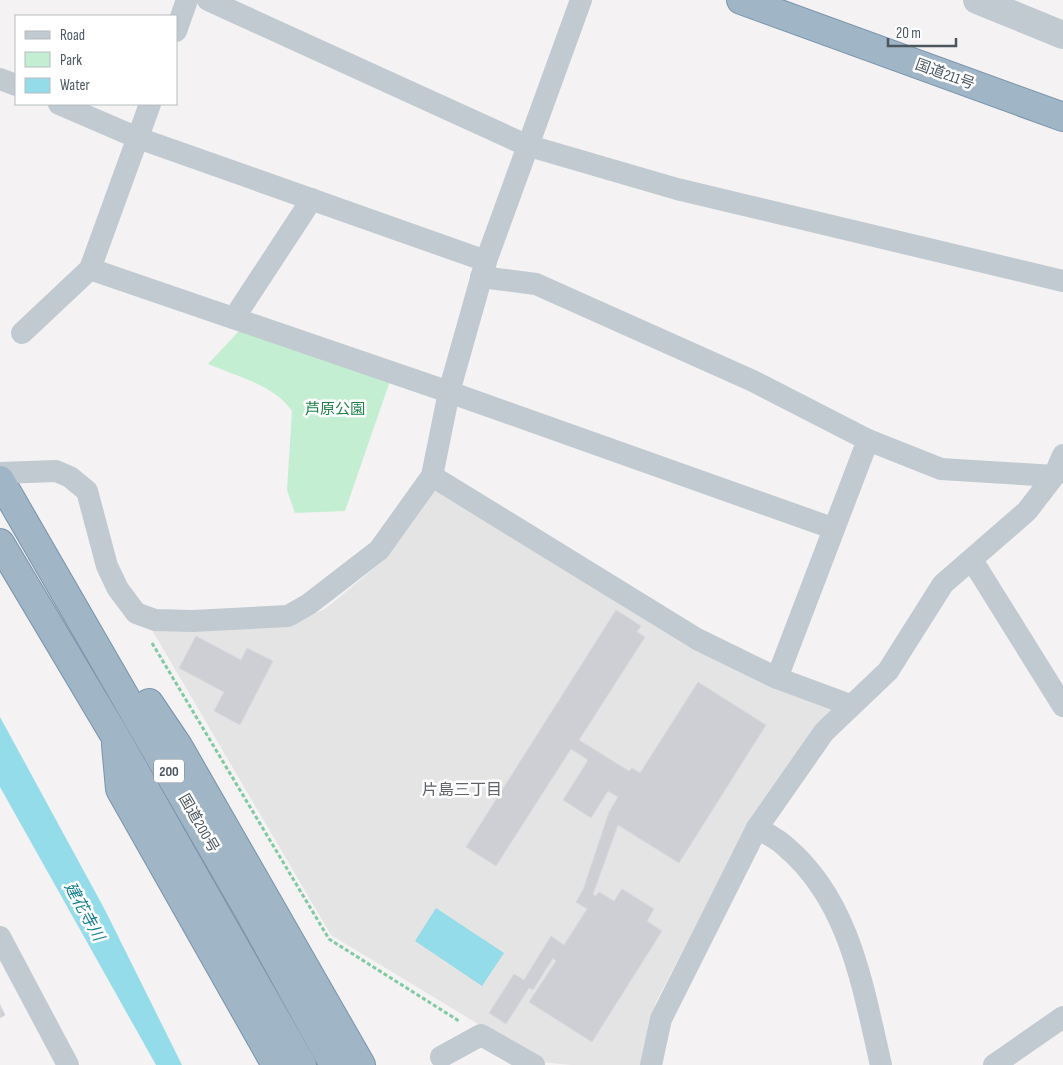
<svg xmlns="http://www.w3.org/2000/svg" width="1063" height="1065" font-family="'Sofia Sans Condensed','Noto Sans JP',sans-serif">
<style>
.education{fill:#e5e4e4}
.green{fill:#c4eed2}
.water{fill:#94dce9}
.building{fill:#cdcfd4;stroke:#d7d9dd}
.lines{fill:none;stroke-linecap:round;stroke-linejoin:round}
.trunk-casing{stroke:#7893aa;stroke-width:30}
.path{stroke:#7ecba1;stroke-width:3;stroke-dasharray:4 2.5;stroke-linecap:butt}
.minor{stroke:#c1cad0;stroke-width:22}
.tertiary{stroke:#c1cad0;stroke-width:28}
.trunk{stroke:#a0b5c6;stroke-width:28}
.labels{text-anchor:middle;stroke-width:5;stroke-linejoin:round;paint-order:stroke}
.shield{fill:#fff;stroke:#81898f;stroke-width:1}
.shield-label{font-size:14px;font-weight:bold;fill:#4b575f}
.street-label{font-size:15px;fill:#4b575f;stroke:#fff}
.park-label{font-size:15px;fill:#1c7f48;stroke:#fff}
.neighbourhood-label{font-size:16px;fill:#5f6367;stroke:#fff}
.water-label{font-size:16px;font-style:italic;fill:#137f92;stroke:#fff}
</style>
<rect width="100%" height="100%" fill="#f4f2f3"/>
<polygon class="education" points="435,486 835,707 746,828 656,1002 642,1065 571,1065 541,1062 331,935 152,630 289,625 325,609 383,561"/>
<path class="green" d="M240,330l150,51 -45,130 -50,2 -8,-23 5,-79c-18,-26 -56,-35 -84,-47z"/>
<g class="water">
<polygon points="0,717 105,910 182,1065 156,1065 0,787"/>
<polygon points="436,908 504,953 482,986 415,941"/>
</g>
<g class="building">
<polygon points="616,610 641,626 637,632 645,637 579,740 629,771 632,768 640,773 698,682 766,725 679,863 618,825 593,894 596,896 599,892 614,901 622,889 654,909 647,921 662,931 592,1042 529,1002 556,961 553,958 533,990 529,988 506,1024 489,1013 514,974 524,980 551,936 564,945 587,909 576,902 583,890 609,812 618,797 608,791 591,818 563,800 588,760 571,749 496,866 466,847"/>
<polygon points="196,636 241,660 247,648 273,661 240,725 214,711 224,692 179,668"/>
<polygon points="0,1005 5,1015 0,1018"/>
</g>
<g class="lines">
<g class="trunk-casing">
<g id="trunk">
<polyline points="741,0 1063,117"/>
<polyline points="0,480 247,908 334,1065"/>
<polyline points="0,543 115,736 302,1065"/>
<polyline points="149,703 178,746 361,1065"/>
<polyline points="116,745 120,789 276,1065"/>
</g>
</g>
<polyline class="path" points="152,643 329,939 459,1021"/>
<g class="minor">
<polyline points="208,0 526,145 677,189 1063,281"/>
<polyline points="176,31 187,0"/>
<polyline points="0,79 16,85"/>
<polyline points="59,104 138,138 486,261"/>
<polyline points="150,104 90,269 449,392 832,528"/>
<polyline points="481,277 536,284 753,381 868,440 941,469 1054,476"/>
<polyline points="234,318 312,199"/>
<polyline points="22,333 90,269"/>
<polyline points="0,473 56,471 70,477 87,491 107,566 118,589 136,613 155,620 192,621 288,616 309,604 379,550 432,476 449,392 486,261 581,0"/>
<polyline points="432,476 697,639 777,678"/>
<polyline points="972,560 1063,706"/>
<polyline points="850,705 777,678 868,440"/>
<path d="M757,828c10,6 21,11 29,19 64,54 77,141 95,218"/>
<polyline points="0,937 68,1065"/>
<polyline points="441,1057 481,1035 534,1065"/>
<polyline points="651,1065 661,1019 757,828 824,732 888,671 943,584 1027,511 1054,476 1063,455"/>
<polyline points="994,1065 1063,1017"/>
</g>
<polyline class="tertiary" points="977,0 1063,35"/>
<use href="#trunk" class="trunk"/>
</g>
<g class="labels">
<rect class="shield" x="154" y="759.5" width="30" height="23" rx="4"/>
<g class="shield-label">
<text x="169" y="776">200</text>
</g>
<g class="street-label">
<text transform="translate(945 74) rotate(20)" y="5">国道211号</text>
<text transform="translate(199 823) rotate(60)" y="5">国道200号</text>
</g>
<g class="park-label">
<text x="335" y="414">芦原公園</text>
</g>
<g class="neighbourhood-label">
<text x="462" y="795">片島三丁目</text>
</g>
<g class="water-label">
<text transform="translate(85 911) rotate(61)" y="6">建花寺川</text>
</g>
</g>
<rect x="15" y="15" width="162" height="90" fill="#ffffff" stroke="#b7bcbf"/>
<rect x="25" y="31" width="25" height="8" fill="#c1cad0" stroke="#b7bcbf"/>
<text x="60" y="40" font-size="15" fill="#4b575f">Road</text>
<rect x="25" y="52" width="25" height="15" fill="#c4eed2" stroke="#b7bcbf"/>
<text x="60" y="65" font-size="15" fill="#4b575f">Park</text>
<rect x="25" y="78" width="25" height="15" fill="#94dce9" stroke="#b7bcbf"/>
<text x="60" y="90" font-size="15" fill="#4b575f">Water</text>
<path d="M888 38v8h68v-8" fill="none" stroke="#4b575f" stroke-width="2.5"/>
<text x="896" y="38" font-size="15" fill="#4b575f" stroke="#ffffff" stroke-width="4" paint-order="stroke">20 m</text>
</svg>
